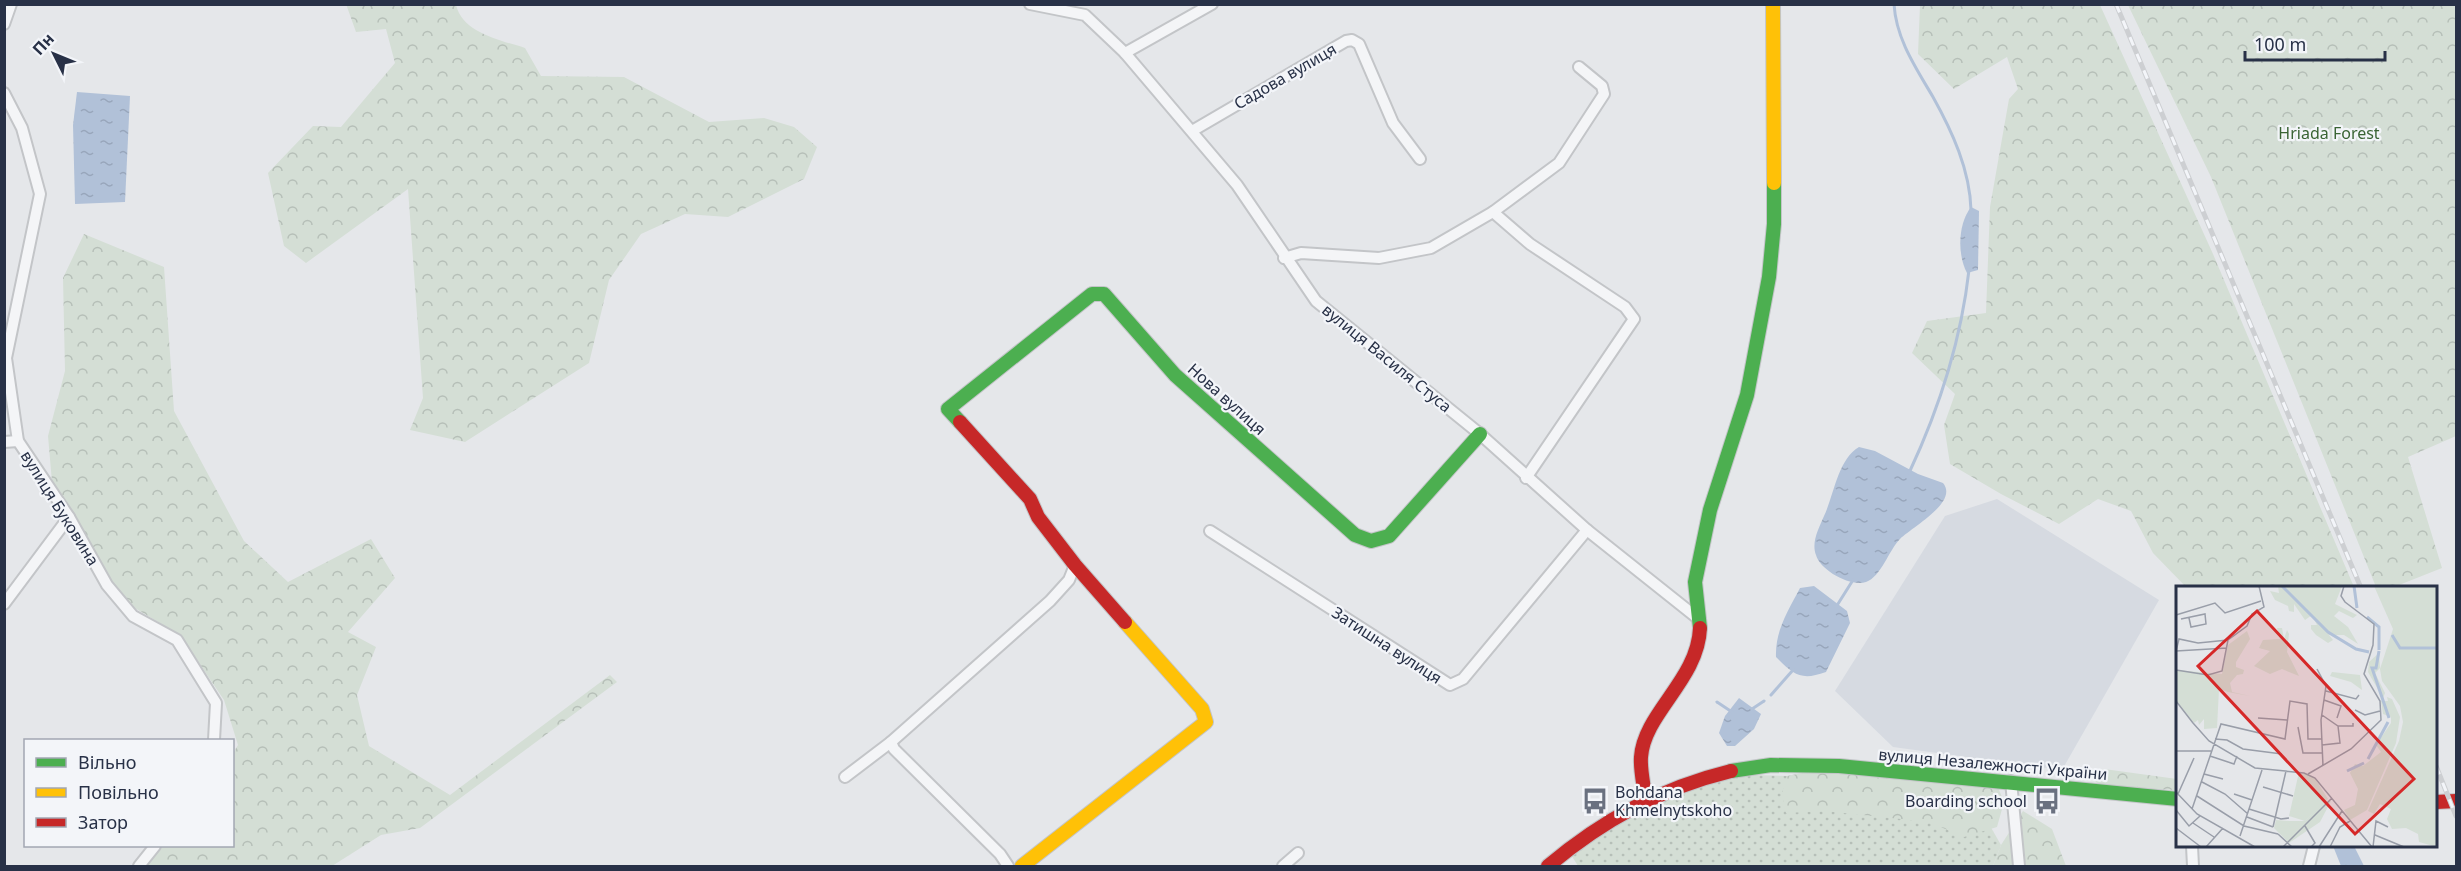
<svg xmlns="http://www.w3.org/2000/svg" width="2461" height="871" font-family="'Noto Sans',sans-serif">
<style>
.built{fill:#d6dae1}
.grass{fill:url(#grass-dots)}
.forest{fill:url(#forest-crowns)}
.water{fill:url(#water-ripples)}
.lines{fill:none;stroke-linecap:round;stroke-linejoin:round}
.stream{stroke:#b1c1d8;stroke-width:3}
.street-casing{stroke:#c3c5c8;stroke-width:14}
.fast-casing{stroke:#c3c5c8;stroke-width:16}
.slow-casing{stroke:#c3c5c8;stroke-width:16}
.jam-casing{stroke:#c3c5c8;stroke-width:16}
.street{stroke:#f4f5f7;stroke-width:10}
.fast{stroke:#4caf50;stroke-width:14}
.slow{stroke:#ffc107;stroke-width:14}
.jam{stroke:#c62828;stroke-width:14}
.rail-casing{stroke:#cdcfd2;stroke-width:5}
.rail{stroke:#f3f5f9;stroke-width:3;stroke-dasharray:9;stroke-linecap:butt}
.labels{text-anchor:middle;stroke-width:4.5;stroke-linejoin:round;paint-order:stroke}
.street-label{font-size:16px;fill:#283147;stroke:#f3f5f9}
.park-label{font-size:16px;fill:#3a6434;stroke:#f3f5f9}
.poi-label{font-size:16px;fill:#283147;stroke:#f3f5f9;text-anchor:start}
.inset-river{fill:none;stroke:#b1c1d8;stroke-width:3}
.inset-road{fill:none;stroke:#999ea9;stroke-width:1.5}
.view{fill:#d62828;fill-opacity:0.15;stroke:#d62828;stroke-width:3}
.inset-edge{fill:none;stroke:#283147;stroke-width:3}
</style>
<defs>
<pattern id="grass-dots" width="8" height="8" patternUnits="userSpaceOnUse" patternTransform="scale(1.5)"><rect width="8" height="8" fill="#d4ded5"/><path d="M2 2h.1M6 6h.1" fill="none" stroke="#b6bfb8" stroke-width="1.8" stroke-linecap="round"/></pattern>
<pattern id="forest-crowns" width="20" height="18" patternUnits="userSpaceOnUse" patternTransform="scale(1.5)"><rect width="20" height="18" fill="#d4ded5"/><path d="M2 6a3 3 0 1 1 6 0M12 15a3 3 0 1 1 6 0" fill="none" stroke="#b6bfb8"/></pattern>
<pattern id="water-ripples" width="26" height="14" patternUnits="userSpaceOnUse" patternTransform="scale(1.5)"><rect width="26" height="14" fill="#b1c1d8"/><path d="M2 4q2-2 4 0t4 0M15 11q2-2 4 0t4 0" fill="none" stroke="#98a6bb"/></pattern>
</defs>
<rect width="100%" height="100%" fill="#e5e7ea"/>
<polygon class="built" points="1997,499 2159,600 2062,770 1893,747 1835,691 1945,516"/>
<polygon class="grass" points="1716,774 1790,776 1989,824 2001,845 1993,866 1578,866 1568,850 1606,819"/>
<g class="forest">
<path d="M346,4l110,1c7,28 44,35 69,43l16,28 83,1 85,45 55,-4 30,9 23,20 -13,32 -76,38 -43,-3 -44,20 -32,46 -20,83 -124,79 -55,-12 13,-32 -15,-209 -102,74 -22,-17 -16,-73 45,-47 28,1 54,-64 -9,-34 -30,3z"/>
<polygon points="1920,5 2100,5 2213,254 2354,587 2186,587 2153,553 2131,511 2098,499 2059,524 2001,494 1950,464 1944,425 1955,394 1912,353 1927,321 1986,313 1990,207 2009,99 2018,89 2007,57 1954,89 1918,54"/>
<polygon points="2128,5 2456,5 2456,436 2408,457 2442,568 2394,587 2376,587 2211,177"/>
<polygon points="84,234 164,267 174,411 244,541 288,582 371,539 395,578 348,632 376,647 357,695 369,746 450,795 610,675 617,682 420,828 381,835 332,866 146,866 163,846 232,846 233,753 238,745 224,700 180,635 133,607 109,578 52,482 48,436 65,371 63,278"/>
<polygon points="2104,769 2177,779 2177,790 2111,788 2095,782"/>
<polygon points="1812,771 1997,785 2004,802 1997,827 1964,837 1929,822 1825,811 1786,813 1782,793 1787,776"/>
<polygon points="2023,811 2052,829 2066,866 1993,866 2001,845"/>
</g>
<g class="water">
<polygon points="77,92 130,96 125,202 75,204 73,125"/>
<path d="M1971,207l8,4 -1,59 -11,3c-10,-19 -9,-49 4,-66z"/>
<path d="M1859,447l16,4 43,23 25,9c16,19 -31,44 -43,56 -11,11 -19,38 -34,43 -16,5 -46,-12 -50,-27 -5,-13 3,-27 8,-39 10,-21 14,-57 35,-69z"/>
<path d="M1814,586l33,25 3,12 -24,49c-25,9 -32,3 -50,-15 -1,-26 12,-46 24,-69z"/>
<polygon points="1739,698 1761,714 1754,729 1735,746 1727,746 1719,733 1725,716"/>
<polygon points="2333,846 2354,846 2364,866 2341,866"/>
</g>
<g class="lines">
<g class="stream">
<path d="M1894,4c2,35 22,64 39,93 19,34 37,73 38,113"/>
<path d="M1909,473c30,-64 52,-132 60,-203"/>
<polyline points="1836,607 1853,580"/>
<polyline points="1771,695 1793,670"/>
<polyline points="1717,702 1732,712"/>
<polyline points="1752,709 1764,701"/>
</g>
<g class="street-casing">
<g id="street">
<polyline points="1030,4 1085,15 1125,53 1237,185 1316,301 1480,434 1587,530 1700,620"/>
<polyline points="4,24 11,4"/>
<polyline points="1125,53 1212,4"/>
<polyline points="4,93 22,128 40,194 6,358 18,441 69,517 107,585 133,616 177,640 216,703 214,740"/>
<polyline points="1192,131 1346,41 1352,40 1359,44 1393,123 1420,159"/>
<polyline points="1493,212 1530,244 1625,307 1634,319 1526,478"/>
<polyline points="1284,258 1301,253 1379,258 1431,248 1493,212 1559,163 1604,94 1602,86 1579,67"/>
<polyline points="4,442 18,441"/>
<polyline points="1210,531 1450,685 1463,679 1587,530"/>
<polyline points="4,604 69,517"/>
<polyline points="891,742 894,749 1000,854 1008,866"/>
<polyline points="845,777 891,742 1050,601 1069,580 1075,565"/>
<polyline points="2011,781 2019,866"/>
<polyline points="2192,846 2193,866"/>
<polyline points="139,866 155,846"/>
<polyline points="1283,866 1298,853"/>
<polyline points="2309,866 2314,846"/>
</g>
</g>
<g class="fast-casing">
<g id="fast">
<polyline points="960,422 948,409 1092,294 1104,294 1175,375 1355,535 1371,541 1389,536 1480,434"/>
<polyline points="1700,628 1695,582 1710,510 1747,395 1769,277 1774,224 1774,183"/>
<polyline points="1731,771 1771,765 1839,766 2178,799"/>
</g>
</g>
<g class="slow-casing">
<g id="slow">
<polyline points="1773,4 1774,183"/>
<polyline points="1022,866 1206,722 1202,709 1125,622"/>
</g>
</g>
<g class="jam-casing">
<g id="jam">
<polyline points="960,422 1030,499 1038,517 1075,565 1125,622"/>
<path d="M1645,798c-1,-13 -5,-28 -4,-41 3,-44 57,-77 59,-129"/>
<polyline points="2436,802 2456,801"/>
<path d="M1548,866c55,-46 113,-78 183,-95"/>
</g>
</g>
<use href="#street" class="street"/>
<use href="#fast" class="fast"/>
<use href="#slow" class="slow"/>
<use href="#jam" class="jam"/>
<g class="rail-casing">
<g id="rail">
<polyline points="2116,4 2361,588"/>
<polyline points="2436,766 2456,816"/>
</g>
</g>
<use href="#rail" class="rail"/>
</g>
<defs>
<g id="bus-bare" transform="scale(2.07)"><path d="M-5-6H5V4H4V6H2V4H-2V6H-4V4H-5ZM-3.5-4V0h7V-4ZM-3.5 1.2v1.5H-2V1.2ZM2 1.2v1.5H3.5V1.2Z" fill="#6a7180" stroke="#f3f5f9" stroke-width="2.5" paint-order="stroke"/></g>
</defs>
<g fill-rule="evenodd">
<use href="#bus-bare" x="1595" y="801"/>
<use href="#bus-bare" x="2047" y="801"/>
</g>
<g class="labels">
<g class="street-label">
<text transform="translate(1285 76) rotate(-30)" y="6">Садова вулиця</text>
<text transform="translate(1387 358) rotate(39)" y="6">вулиця Василя Стуса</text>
<text transform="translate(1227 399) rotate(42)" y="6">Нова вулиця</text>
<text transform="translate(60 508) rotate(58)" y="6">вулиця Буковина</text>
<text transform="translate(1387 645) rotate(33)" y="6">Затишна вулиця</text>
<text transform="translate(1993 764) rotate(5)" y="6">вулиця Незалежності України</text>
</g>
<g class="park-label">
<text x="2329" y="139">Hriada Forest</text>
</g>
<g class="poi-label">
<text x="1615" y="798">Bohdana<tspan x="1615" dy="18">Khmelnytskoho</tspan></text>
<text x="2027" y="807" text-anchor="end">Boarding school</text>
</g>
</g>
<g transform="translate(2176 586)">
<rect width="261" height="261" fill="#e5e7ea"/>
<path d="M203,67l1,15 -5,5 10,20 -2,5 -15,-26 1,-10zM123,186l15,5 14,22 -23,22 -16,-5z" fill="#d4ded5"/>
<path d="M102,0h64l-7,18 22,11 -4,3 -14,-7 -5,5 14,11 10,17 -14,-9h-15l4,5 -5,3 -12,-8 -5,-6v-4h6l-5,-10 -7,5 -11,-16v8l-5,-1 -1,-5 -13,-6 -5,-9 9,2zM198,0h63v261l-18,-5 -1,-8 -12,-6 -14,1 -5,-10 4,-10 -11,-5 -6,10 -6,-3 31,-70 4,-19 -3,-16 -18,-25 -2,-12 13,-40zM101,42h5l2,11 3,-9 2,4 -2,18 12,24 -17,-7 -12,5 -16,-8 16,-15 -11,-3 4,-8 17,-1zM71,45l3,8 -14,23v5l8,3 -1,4 -6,1 -7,8 2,9 18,4 -22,-4 -9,-3 -2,39 -13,1v-10l-5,6 -1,-5 -4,3 -18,-23v-30l46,4 6,-29zM156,86l28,3 2,15 -11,-8 -21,-6zM211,111l5,2 8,18 -4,26 -29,67 -17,10 -6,-10 11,-5 3,-16 -8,-16 5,-9 8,2 18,-14 -5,-7 15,-22v-6l-8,-3 -2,-13h7zM155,215l-11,21 -31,21 -7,-22h23l18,-18z" fill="#d4ded5"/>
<path d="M100,234l13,1 3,17 -4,4 -14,-14z" fill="#d4ded5"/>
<path class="inset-river" d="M106,0l46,46 28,17 13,3M178,0l3,22M191,31l12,10v23M216,49l8,13h37M203,65l-3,17h-4l17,50M192,173l20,-37M171,185l17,-8"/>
<path class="inset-road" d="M0,29l39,-12 10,10 36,-12M5,33l24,-5 1,10 -15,3 -2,-9M0,65l3,-12 19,4 30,-3M0,65l51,-3M141,83l9,17 -5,34 2,46M0,84l32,5 14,-4 6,-31 19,-14 5,-12 12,-7 -5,-21M150,105l30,8 3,-4M148,114l17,6 -4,12M0,115l17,22M179,124l10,5 15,-4M146,129l16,11h15v-3M82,132l29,2M17,137l16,18 46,27 49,5 11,5 57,69M122,141l5,26h19M39,153l12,1 16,9 39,5M146,159l18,-2 -2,-17M0,165h35M34,170l24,8 3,-8M28,188l19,5M132,188l43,-25 30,-29 -1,-19 -16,-27 9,-29 1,-21 -29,-22 -4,-6 3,-10M26,196l23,12 23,20M87,201l30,9M0,206l21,22 58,33M2,208l16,-36M58,208l18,6M21,210l47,30 34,8M16,223l29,-85 64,15 5,-38 17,3 1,35h14M73,223l32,10 8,-1M0,224l13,16 11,-10M71,231l26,10M17,237l21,14M129,240l10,17 -4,4M97,241l13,-56M0,242l25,19M102,248l14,13M199,249l29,12M64,250l22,-66M30,261l17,-19M107,261l49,-49M143,261l23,-36M154,261l10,-20 10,-6M197,261l3,-26 12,6"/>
<path class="view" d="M81,25l157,168 -59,55 -157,-168z"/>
<rect width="261" height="261" class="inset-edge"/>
</g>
<rect width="2461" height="871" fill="none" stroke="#283147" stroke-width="12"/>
<rect x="24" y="739" width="210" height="108" fill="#f3f5f9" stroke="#a2a7b2" stroke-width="1.5"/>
<rect x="36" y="758" width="30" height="9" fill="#4caf50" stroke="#a2a7b2" stroke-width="1.5"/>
<text x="78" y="769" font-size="18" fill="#283147">Вільно</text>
<rect x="36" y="788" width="30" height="9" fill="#ffc107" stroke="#a2a7b2" stroke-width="1.5"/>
<text x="78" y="799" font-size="18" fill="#283147">Повільно</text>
<rect x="36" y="818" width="30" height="9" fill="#c62828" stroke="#a2a7b2" stroke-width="1.5"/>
<text x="78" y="829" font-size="18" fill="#283147">Затор</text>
<g transform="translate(54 54) rotate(313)" stroke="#f3f5f9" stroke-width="4.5" paint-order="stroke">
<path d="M0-4.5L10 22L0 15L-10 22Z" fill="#283147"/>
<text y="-9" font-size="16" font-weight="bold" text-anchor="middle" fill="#283147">Пн</text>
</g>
<path d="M2245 51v9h140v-9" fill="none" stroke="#283147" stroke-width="3"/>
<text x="2254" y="51" font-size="18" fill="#283147" stroke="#f3f5f9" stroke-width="4.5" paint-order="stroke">100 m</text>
</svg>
